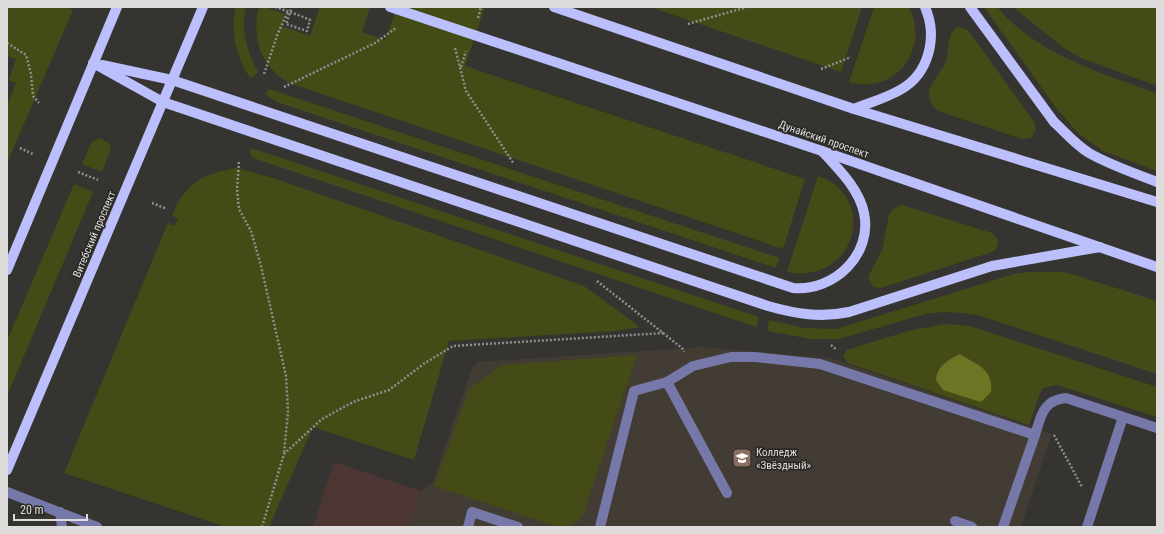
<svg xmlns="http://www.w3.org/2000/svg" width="1164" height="534" font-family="'Roboto Condensed',sans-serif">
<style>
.industrial{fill:#4b3634}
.built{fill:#423c34}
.green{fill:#454b16}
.forest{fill:#6d7524}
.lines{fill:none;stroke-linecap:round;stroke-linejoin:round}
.path{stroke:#908e8c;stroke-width:2.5;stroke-dasharray:2 2;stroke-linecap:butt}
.minor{stroke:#7578a8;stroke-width:10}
.major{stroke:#bbbffb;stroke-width:10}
.labels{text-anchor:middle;stroke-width:3.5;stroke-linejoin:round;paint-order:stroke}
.street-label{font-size:11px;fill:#dfdddc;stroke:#2c2a27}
.poi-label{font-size:11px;fill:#dfdddc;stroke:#2c2a27;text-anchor:start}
</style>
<rect width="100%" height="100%" fill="#363431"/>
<polygon class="industrial" points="334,462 421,491 410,527 313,527"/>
<polygon class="built" points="703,347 829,358 1052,434 1021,527 410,527 421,491 433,482 471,371 477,362"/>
<g class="green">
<polygon points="7,7 64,7 73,10 7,163 7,106 16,83 9,80 16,59 7,56"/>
<path d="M236,7h10c-6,23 1,44 12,65l-2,3 -6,3c-14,-21 -20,-46 -14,-71z"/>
<path d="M259,7h6l20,7 -3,12 28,10 10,-29h50l-8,25 23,8 12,-33h88l-20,59 340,113 -22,70 -494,-166c-28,-16 -38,-45 -30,-76z"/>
<polygon points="650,7 862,7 841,72"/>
<path d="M874,7h35c21,42 -13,88 -60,75z"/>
<path d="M984,7h13c42,49 102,64 160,87v77l-54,-20 -24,-17 -22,-25z"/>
<polygon points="1013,7 1157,7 1157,86 1081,58 1064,48"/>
<path d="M958,27l10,3 67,93 1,7 -5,8 -9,1 -81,-27c-7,-4 -12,-9 -12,-17 0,-12 13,-23 17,-34 3,-12 1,-29 12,-34z"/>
<polygon points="269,89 779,258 776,268 277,102 265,94"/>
<polygon points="99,138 109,143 111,149 102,172 82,164 91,143"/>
<polygon points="251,148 759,317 756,327 253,158 250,153"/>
<path d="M236,168l34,9 314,109 56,41 -25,4 -166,10 -35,119 -101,-33 -44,100h-43l-162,-54 104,-250 6,3 4,-7 -6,-4c14,-32 30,-41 64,-47z"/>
<path d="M818,176c61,21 38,109 -31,96z"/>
<polygon points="74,184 93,192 7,396 7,341"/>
<path d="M902,205l90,28 6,7c1,8 -4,12 -12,14l-105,34 -8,-1 -5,-10 14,-27 7,-35 5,-7z"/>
<path d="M1029,272h32l14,3 82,26v73l-176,-58c-19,-4 -37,-5 -56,-2l-86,25h-28l-44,-8 2,-11 35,8 32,1 178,-55z"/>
<polygon points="945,324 970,326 1157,387 1157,417 1057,385 1042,388 1029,425 848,363 843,356 847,350 908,331"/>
<path d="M637,355l-54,160c-6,9 -13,12 -25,12l-124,-41 35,-97 33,-24z"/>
</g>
<path class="forest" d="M960,354c18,12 33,14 31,38l-10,10 -38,-12 -7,-10c1,-14 13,-21 24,-26z"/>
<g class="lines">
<g class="path">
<path d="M275,7c12,4 24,8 35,13l-3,11 -21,-7 6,-17"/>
<polyline points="478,18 481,7"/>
<polyline points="688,24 747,7"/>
<polyline points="7,43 26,55 31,74 33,96 39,103"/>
<polyline points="455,48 466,91 514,164"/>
<polyline points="461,67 466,51"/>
<polyline points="821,69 851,57"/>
<polyline points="264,74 278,33 288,12"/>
<polyline points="284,87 375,43 396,28"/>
<polyline points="20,148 33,154"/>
<polyline points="239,162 237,189 239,209 251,231 261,266 286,376 288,412 284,453"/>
<polyline points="78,172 98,180"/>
<polyline points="152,203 167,209"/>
<polyline points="597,281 682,348 684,352"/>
<polyline points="831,345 837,350"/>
<polyline points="1054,435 1082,487"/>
<polyline points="262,527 284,454 322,419 353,402 389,390 425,363 453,346 664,333"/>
</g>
<g class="minor">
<polyline points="667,382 693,366 731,357 755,357 820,364 1035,435 1003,527"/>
<path d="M1035,435c6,-19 8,-35 31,-37l91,30"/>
<polyline points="7,492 97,527"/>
<polyline points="60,512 62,527"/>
<polyline points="955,521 972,527"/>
<polyline points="468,527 472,512 518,527"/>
<polyline points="600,527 634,391 667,382 727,493"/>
<polyline points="1087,527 1123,417"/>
</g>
<g class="major">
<polyline points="390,7 822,151 1157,267"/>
<polyline points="554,7 854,109 1157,202"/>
<path d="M970,7l84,115c11,10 22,23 35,31 21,12 45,20 68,29"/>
<path d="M93,63l70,39 605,204c28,8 53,12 81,6l143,-46 108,-19"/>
<path d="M102,65l70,15 621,208c40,4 80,-33 71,-75 -5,-25 -26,-44 -42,-62"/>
<path d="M854,109c15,-6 32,-11 46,-19 29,-16 38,-53 25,-83"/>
<polyline points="7,270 117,7"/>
<polyline points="7,470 203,7"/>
</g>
</g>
<defs>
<g id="university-square" transform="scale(1)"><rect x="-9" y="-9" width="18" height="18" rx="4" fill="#8d6e63" stroke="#2c2a27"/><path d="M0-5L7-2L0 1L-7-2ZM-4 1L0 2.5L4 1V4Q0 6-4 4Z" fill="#fff"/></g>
</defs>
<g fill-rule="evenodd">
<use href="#university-square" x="742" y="458"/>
</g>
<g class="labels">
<g class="street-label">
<text transform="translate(824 139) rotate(19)" y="4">Дунайский проспект</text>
<text transform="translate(94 234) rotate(-67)" y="4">Витебский проспект</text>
</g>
<g class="poi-label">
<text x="756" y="456">Колледж<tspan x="756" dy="13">«Звёздный»</tspan></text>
</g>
</g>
<rect width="1164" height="534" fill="none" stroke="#dfdddc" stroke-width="16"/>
<path d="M14 514v6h73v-6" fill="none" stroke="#dfdddc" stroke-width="2"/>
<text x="20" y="514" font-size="12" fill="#dfdddc" stroke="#2c2a27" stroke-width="3" paint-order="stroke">20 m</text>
</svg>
